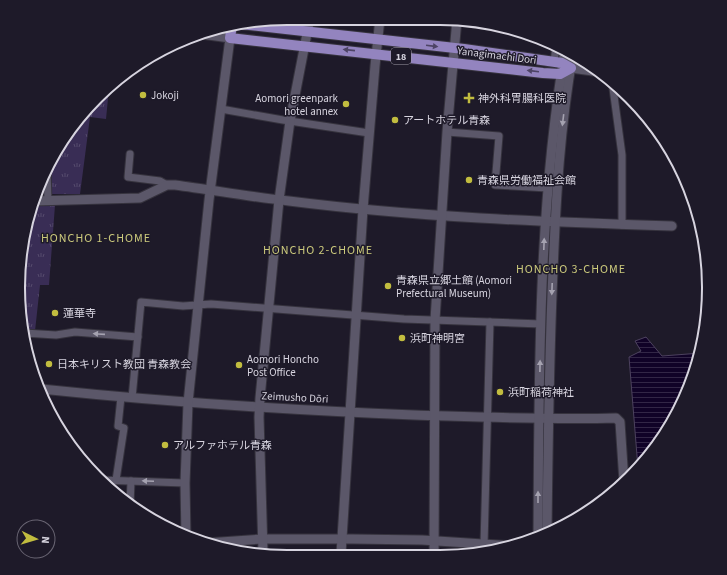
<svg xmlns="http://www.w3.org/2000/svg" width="727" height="575" font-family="'Source Sans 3','Noto Sans JP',sans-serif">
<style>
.park{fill:url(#park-tufts)}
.water{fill:url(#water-rules);stroke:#4c415e}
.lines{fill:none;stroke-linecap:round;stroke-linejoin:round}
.street-casing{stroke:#36333e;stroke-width:9}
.secondary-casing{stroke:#36333e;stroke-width:11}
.primary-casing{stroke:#36333e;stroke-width:12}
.street{stroke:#5b5769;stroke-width:7}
.secondary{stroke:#5b5769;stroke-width:9}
.primary{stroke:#9384bf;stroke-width:10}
.oneway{fill:#4d4465}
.oneway2{fill:#a5a2b0}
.poi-dot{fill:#c2bd3f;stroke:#1e1a29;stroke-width:1.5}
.labels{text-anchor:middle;stroke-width:3;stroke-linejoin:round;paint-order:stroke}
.shield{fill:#1e1a29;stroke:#a09ca8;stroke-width:1}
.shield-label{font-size:10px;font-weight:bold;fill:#d7d4df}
.street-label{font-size:11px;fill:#d7d4df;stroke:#1e1a29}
.poi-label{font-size:11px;fill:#d7d4df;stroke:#1e1a29;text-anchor:start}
.neighbourhood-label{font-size:12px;letter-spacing:1px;fill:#ccca7c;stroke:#1e1a29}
.rim{fill:none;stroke:#d7d4df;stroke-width:2}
</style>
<defs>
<pattern id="park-tufts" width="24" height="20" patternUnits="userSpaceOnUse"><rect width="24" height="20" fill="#392d55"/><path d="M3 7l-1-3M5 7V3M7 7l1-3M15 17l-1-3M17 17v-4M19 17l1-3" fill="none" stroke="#554b6d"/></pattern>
<pattern id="water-rules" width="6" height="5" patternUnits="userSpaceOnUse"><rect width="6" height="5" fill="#100227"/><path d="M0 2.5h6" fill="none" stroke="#322646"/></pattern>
</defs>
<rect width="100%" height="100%" fill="#1e1a29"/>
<g class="park">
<polygon points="109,88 106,119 90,117 80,194 52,194 51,160 54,153 97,97"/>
<path d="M55,205l-6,80h-9l-5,46h-6l-4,-5c-1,-39 -8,-84 7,-120z"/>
</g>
<g class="water">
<path d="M699,219c8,34 12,69 7,104z"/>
<polygon points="646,337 662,356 701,353 681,407 653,452 638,468 629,357 641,351 635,341"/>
</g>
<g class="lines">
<g class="street-casing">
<g id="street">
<polyline points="554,62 556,46"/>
<polyline points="612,81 622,155 622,225"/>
<polyline points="221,109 283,120 369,133"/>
<polyline points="447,132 499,136 495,185 548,188"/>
<polyline points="130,154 128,177 160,181 167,185"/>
<polyline points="47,170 48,201"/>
<polyline points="20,272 22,316"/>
<polyline points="24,333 56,335 75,332 138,337"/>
<polyline points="132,398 141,302 183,306 211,304 404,319 541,324"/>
<polyline points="100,480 185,483"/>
<polyline points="116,480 124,428 118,426 121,397"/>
<polyline points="130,505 131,481"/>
<polyline points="484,545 490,322"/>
</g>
</g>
<g class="secondary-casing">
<g id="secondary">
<polyline points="571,68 600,72"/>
<path d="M34,201l106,-3 27,-13h8c38,5 76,12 114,16 126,16 255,21 383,25"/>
<path d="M41,389c124,13 248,21 373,26 67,2 134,5 202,3l4,4 4,60"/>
<path d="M547,532c1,-87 2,-174 6,-261 3,-73 7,-145 20,-217"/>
<path d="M538,536c1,-162 0,-326 27,-486"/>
<polyline points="186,537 185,483 188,403 209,200 230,38 201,34"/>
<polyline points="206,543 262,539 352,539 422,540 513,546"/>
<polyline points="263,552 259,417 260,398 279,200 290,121 310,18"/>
<polyline points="341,554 363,209 375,66 380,18"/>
<polyline points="434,556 435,320 447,132 457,19"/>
</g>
</g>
<g class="primary-casing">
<polyline id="primary" points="232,25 230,38 543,73 560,74 571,68 562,63 464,49 240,24"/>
</g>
<use href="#street" class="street"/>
<use href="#secondary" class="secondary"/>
<use href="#primary" class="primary"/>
</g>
<defs><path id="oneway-solid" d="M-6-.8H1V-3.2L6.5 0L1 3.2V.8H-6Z"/></defs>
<g class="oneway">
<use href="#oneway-solid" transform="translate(432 46) rotate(7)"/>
<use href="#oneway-solid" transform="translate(349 50) rotate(-174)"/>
<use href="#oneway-solid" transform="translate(533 71) rotate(-173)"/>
</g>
<g class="oneway2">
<use href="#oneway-solid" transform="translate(563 120) rotate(97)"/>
<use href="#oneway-solid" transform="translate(544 244) rotate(-88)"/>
<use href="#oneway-solid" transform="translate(552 289) rotate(92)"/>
<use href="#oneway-solid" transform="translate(99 334) rotate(-176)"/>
<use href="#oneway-solid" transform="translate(540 366) rotate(-89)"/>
<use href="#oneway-solid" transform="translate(148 481) rotate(-178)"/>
<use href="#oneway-solid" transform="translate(538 497) rotate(-90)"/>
</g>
<g class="poi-dot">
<circle cx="143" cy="95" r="4"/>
<path d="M467 92h4v4h4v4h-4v4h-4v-4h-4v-4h4z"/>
<circle cx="346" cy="104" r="4"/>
<circle cx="395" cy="120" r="4"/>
<circle cx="469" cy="180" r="4"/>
<circle cx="388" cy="286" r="4"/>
<circle cx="55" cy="313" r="4"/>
<circle cx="402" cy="338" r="4"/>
<circle cx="49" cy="364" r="4"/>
<circle cx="239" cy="365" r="4"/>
<circle cx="500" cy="392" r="4"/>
<circle cx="165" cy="445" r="4"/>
</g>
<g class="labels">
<rect class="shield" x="391" y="48" width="20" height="16" rx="3"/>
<g class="shield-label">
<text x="401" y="60">18</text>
</g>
<g class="street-label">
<text transform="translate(497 55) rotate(7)" y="4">Yanagimachi Dori</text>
<text transform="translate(295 397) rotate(3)" y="4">Zeimusho Dōri</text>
</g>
<g class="poi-label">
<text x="151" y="99">Jokoji</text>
<text x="338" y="102" text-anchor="end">Aomori greenpark<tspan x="338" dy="13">hotel annex</tspan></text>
<text x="478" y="102">神外科胃腸科医院</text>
<text x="403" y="124">アートホテル青森</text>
<text x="477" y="184">青森県労働福祉会館</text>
<text x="396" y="284">青森県立郷土館 (Aomori<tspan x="396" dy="13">Prefectural Museum)</tspan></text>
<text x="63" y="317">蓮華寺</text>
<text x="410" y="342">浜町神明宮</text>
<text x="247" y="363">Aomori Honcho<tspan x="247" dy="13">Post Office</tspan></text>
<text x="57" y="368">日本キリスト教団 青森教会</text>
<text x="508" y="396">浜町稲荷神社</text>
<text x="173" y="449">アルファホテル青森</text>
</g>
<g class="neighbourhood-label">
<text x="96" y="242">HONCHO 1-CHOME</text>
<text x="318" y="254">HONCHO 2-CHOME</text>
<text x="571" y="273">HONCHO 3-CHOME</text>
</g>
</g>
<path d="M0 0H727V575H0ZM287 25H440A262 262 0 0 1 702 287V288A262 262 0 0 1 440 550H287A262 262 0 0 1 25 288V287A262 262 0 0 1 287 25Z" fill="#1e1a29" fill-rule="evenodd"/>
<path class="rim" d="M287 25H440A262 262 0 0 1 702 287V288A262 262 0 0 1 440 550H287A262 262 0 0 1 25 288V287A262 262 0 0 1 287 25Z"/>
<g transform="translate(36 539) rotate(95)"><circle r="19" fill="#1e1a29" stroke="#686472"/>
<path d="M0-3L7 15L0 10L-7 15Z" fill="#c2bd3f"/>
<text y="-6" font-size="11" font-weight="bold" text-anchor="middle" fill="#d7d4df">N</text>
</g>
</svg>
